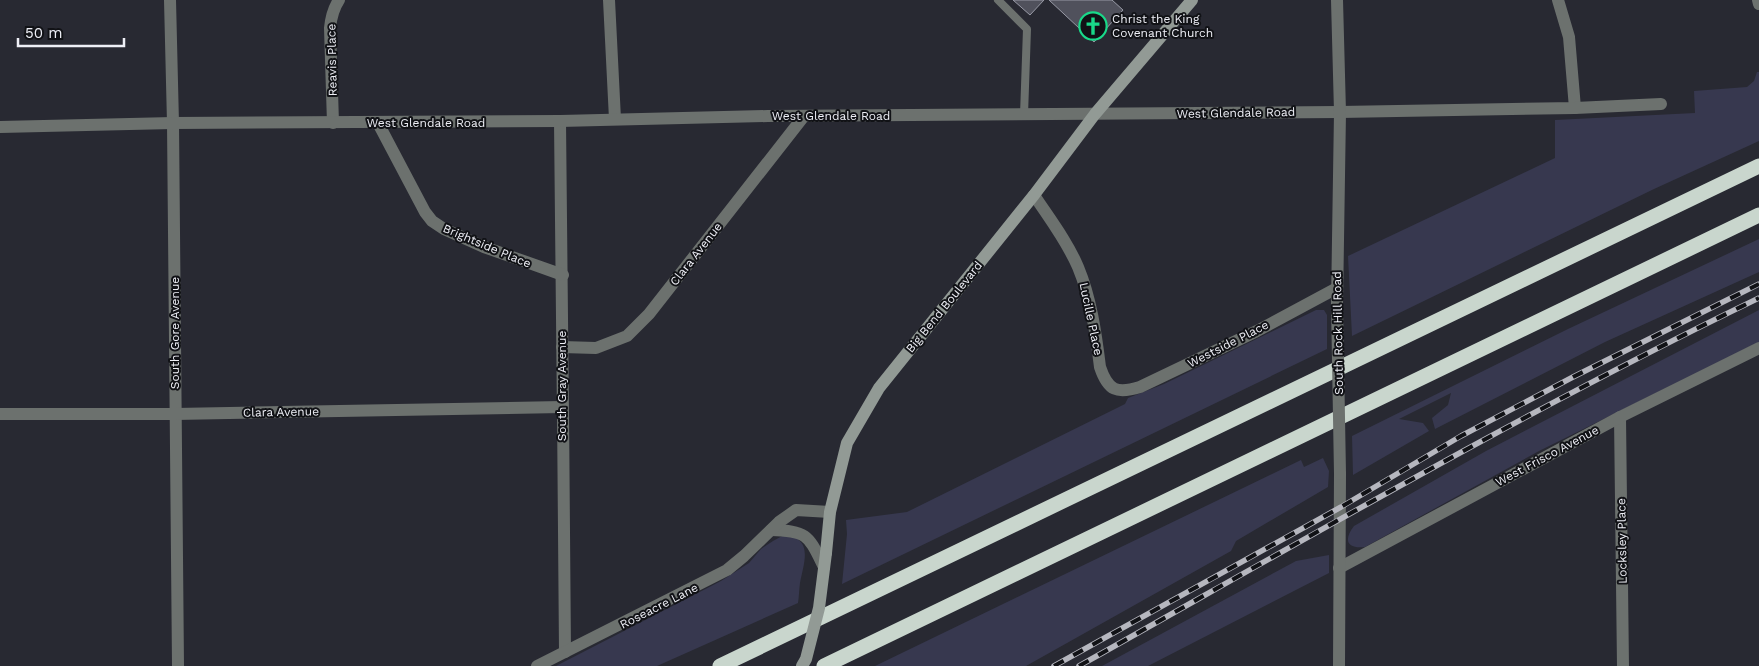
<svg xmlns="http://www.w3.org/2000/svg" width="1759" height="666" font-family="'Work Sans',sans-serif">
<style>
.green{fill:#37384f}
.building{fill:#50515c;stroke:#989aa6}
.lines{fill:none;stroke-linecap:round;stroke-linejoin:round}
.service{stroke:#6c716e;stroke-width:8}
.minor{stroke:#6c716e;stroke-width:12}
.tertiary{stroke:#6c716e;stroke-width:12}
.secondary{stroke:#929a95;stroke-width:12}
.motorway{stroke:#c9d6cd;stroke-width:15}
.rail-casing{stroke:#b6b7bf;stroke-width:5.5}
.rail{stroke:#111216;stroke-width:4;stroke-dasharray:11;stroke-linecap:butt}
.tertiary-bridge{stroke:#6c716e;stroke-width:12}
.secondary-bridge{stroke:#929a95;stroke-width:12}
.labels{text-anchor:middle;stroke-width:4;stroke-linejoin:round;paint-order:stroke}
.poi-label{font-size:12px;fill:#eeeff6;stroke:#111216;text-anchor:start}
.street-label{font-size:12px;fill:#eeeff6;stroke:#111216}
</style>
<rect width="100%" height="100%" fill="#282932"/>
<g class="green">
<polygon points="1757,72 1759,72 1759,141 1654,189 1352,336 1348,256 1555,158 1555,120 1695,113 1694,91 1747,87 1754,81"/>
<polygon points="1759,239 1759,272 1605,342 1435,429 1432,418 1448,405 1451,393 1399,419 1423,423 1429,431 1353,475 1352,436 1568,329"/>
<polygon points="1316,310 1324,310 1327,315 1327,349 842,584 847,534 846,520 907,512 1125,404 1128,398 1164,384"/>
<path d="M1759,310v32l-220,109 -174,96c-18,2 -22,-7 -11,-21l132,-75z"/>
<polygon points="1323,458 1329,471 1328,487 1236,541 1231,551 1026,666 875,666 1301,460 1304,467"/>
<path d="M784,535c30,3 20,27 16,48 -1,7 -1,14 -2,20l-141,63h-101l165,-85 28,-18 12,-14 12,-8z"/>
<polygon points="1329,555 1329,573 1148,666 1102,666 1296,561"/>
</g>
<g class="building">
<polygon points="1013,0 1044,0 1030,15"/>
<polygon points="1049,0 1112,0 1123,10 1094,42"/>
</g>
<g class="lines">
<polyline class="service" points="998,0 1027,29 1024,115"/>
<g class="minor">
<polyline points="170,0 173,123 178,666"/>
<polyline points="609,0 615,119"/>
<polyline points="1558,0 1569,37 1575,108"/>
<polyline points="1758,0 1759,4"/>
<path d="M560,121c3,177 3,354 5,531"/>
<path d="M333,123l-3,-95c1,-10 3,-19 9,-28"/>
<polyline points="378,123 425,212 432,221 444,229 484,247 563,275"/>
<polyline points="0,127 173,123 560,121 768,116 1340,112 1575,108 1661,104"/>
<path d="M1034,195c15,23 33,46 44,72 13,31 18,67 22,100 8,24 17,27 40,20l117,-56 80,-43"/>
<polyline points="562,347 596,348 627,336 649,314 804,116"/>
<polyline points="0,414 175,414 562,407"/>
<polyline points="1620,417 1623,666"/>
<path d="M771,530c37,1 37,5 53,37"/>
<polyline points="1339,568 1620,417 1759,348"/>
<polyline points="537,666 727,570 744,556 779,522 796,510 830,512"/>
</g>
<g class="tertiary">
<polyline points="1337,304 1340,112 1337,0"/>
<polyline points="1339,666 1340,474"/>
</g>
<polyline class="secondary" points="826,553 830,512 847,443 879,388 1034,195 1095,114 1192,0"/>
<g class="motorway">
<polyline points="720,666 1759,166"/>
<polyline points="824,666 1759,215"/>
</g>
<g class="rail-casing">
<g id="rail">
<polyline points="1054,666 1341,507 1461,436 1573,377 1759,284"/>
<path d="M1079,666c225,-126 448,-256 680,-368"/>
</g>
</g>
<use href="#rail" class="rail"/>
<polyline class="tertiary-bridge" points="1337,304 1340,474"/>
<polyline class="secondary-bridge" points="802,666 806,659 819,608 826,553"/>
</g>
<defs>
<g id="church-ring" transform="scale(1.4375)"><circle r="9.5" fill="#111216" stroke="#19d989" stroke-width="1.5"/><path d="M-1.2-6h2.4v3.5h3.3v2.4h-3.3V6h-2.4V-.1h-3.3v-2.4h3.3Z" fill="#19d989"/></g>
</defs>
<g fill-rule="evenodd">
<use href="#church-ring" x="1093" y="26"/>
</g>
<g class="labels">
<g class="poi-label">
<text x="1112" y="23">Christ the King<tspan x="1112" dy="14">Covenant Church</tspan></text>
</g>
<g class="street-label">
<text transform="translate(332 60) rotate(-91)" y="4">Reavis Place</text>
<text transform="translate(1236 113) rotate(-1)" y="4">West Glendale Road</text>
<text x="831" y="120">West Glendale Road</text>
<text x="426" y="127">West Glendale Road</text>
<text transform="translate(487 246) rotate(23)" y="4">Brightside Place</text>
<text transform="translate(696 254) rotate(-52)" y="4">Clara Avenue</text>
<text transform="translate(944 307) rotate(-51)" y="4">Big Bend Boulevard</text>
<text transform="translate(1091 319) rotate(78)" y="4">Lucille Place</text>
<text transform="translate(175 333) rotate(-90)" y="4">South Gore Avenue</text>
<text transform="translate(1338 333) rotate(-91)" y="4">South Rock Hill Road</text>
<text transform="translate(1228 344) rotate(-27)" y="4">Westside Place</text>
<text transform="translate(562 386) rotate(-90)" y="4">South Gray Avenue</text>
<text transform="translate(281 412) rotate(-1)" y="4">Clara Avenue</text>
<text transform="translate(1547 456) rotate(-28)" y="4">West Frisco Avenue</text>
<text transform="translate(1622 541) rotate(-91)" y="4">Locksley Place</text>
<text transform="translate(659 606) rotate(-27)" y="4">Roseacre Lane</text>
</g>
</g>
<path d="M18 38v8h106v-8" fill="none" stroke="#eeeff6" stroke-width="2.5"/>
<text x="25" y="38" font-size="15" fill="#eeeff6" stroke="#111216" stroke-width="4" paint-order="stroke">50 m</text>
</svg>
